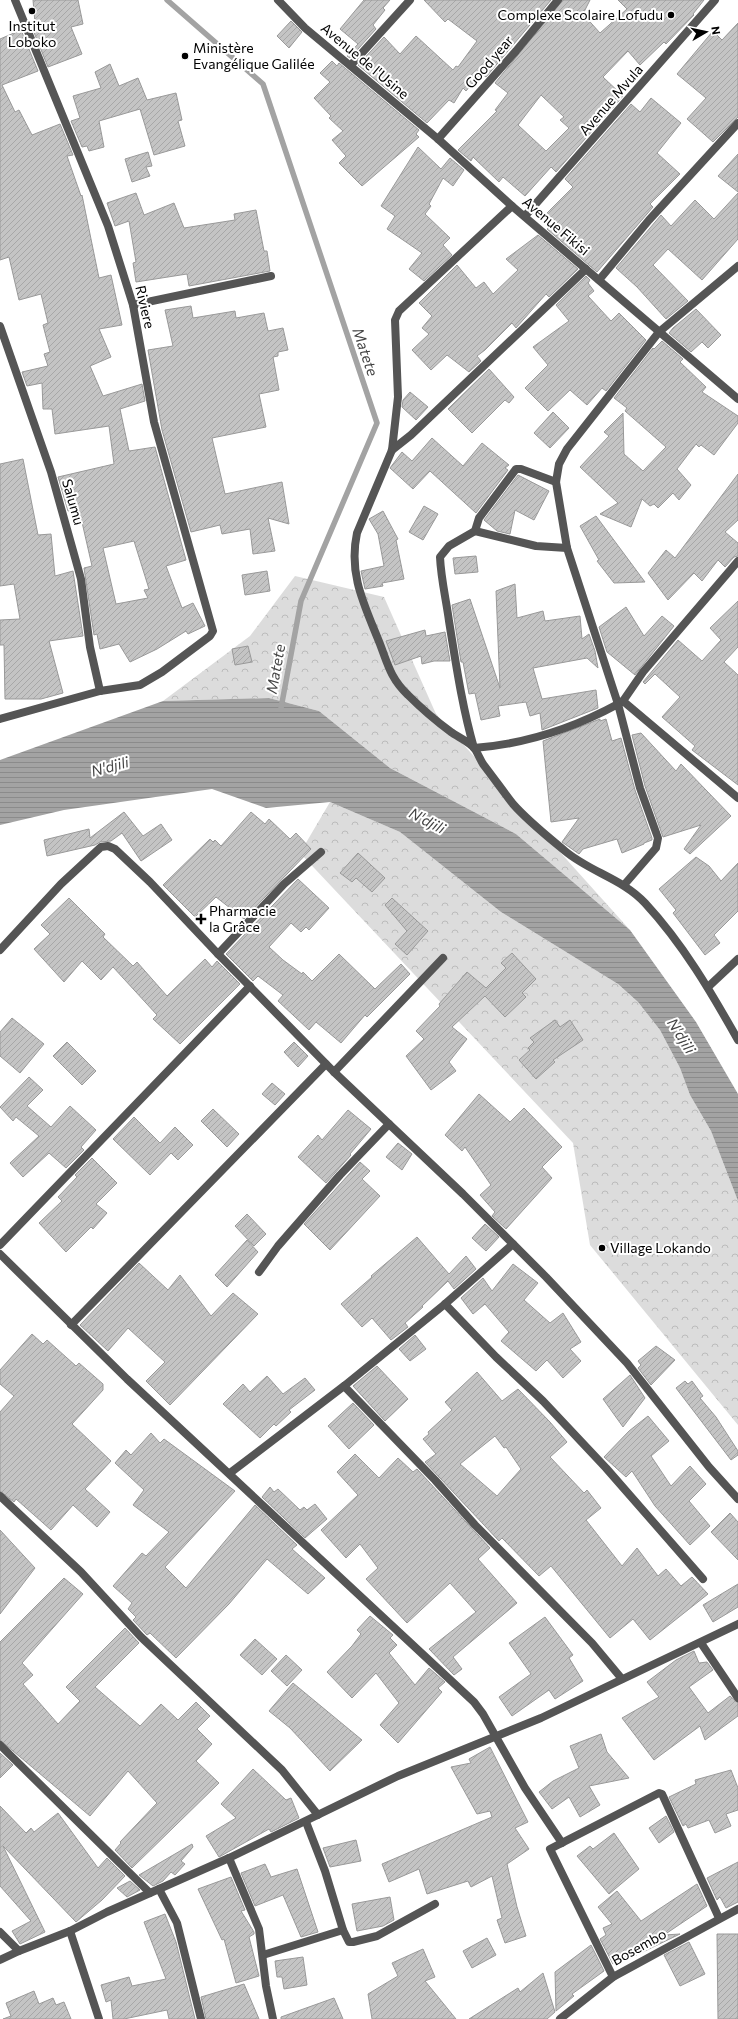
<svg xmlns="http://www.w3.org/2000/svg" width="738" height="2019" font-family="Commissioner,sans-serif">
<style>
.forest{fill:url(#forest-crowns)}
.water{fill:url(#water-rules)}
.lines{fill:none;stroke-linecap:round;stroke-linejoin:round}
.stream{stroke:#a3a3a3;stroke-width:5.5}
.building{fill:url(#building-hatch);stroke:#999;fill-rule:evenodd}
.street{stroke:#555;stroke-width:8}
.poi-dot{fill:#000;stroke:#fff;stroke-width:1.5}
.labels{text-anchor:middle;stroke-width:4;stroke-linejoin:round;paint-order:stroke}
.poi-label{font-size:14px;fill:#000;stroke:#fff;text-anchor:start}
.street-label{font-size:14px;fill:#000;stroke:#fff}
.water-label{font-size:15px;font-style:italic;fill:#444;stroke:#fff}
</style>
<defs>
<pattern id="forest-crowns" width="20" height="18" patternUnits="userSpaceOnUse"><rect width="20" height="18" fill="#dcdcdc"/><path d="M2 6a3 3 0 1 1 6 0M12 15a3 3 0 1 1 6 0" fill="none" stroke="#bbb"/></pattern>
<pattern id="water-rules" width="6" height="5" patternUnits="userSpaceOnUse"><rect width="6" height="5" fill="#a3a3a3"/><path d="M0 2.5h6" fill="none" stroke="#8b8b8b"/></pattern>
<pattern id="building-hatch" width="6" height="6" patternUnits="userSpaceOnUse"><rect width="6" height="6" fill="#c4c4c4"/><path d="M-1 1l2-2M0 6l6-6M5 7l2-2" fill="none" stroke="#a7a7a7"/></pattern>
</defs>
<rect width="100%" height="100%" fill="#fff"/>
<g class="forest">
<polygon points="295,576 384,597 436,714 630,930 516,834 390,768 319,711 269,698 163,701 250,636"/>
<polygon points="330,802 400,832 501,912 618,984 638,1002 660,1030 680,1068 690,1095 711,1131 738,1201 738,1425 590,1245 573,1143 300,853"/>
</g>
<polygon class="water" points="269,698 319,711 390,768 516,834 630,930 696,1022 738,1094 738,1201 711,1131 690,1095 680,1068 660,1030 638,1002 618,984 501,912 400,832 330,802 266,808 212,789 64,810 0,825 0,760 163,701"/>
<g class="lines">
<polyline class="stream" points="167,0 263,84 377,423 301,601 281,708"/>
</g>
<g class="building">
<polygon points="33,0 78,0 83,24 71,27 82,54 48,67 31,25 35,23"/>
<polygon points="364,0 390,0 383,8 385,10 373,25 376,29 350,58 347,56 358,44 340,29"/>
<polygon points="424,0 551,0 486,77 481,73 466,91 463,88 454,103 449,100 427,123 358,65 384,37 400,54 416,36 453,70 456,66 458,67 477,41 448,19 445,22"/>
<path d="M563,0h27l-7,14 17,19 27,-24 -9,-9h86l-11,14 1,1 -28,29 -2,-2 -24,23 -12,-14 -25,26 20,19 -67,76 -5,-5 -26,29 -22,-19 -4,5 -26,-25 -2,4 -13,-11 39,-39 -2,-1 13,-17 -13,-10zM541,95l23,22 -4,3 9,8 -23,23 -28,-26z"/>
<polygon points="291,21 302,32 289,48 277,36"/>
<polygon points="738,23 738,117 713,142 687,119 706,98 677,74 713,31 722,40"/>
<path d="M21,30l17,41 -36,14 13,27 4,-2 13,25 28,-11 13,31 -6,1 14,40 1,-1 17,83 12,-3 11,50 -23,4 12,28 -21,9 13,30 39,-12 3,17 -25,8 9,42 26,-4 31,113 -20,6 16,42 11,-5 12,23 -17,8 -2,-3 -29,18 -27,13 -11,-18 -19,5 -3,-15 -3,1 -10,-67 8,-2 -13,-57 -11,2 -10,-34 56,-13 -5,-38 -54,8 -3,-25h-9l-1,-26 -15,3 -5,-14 26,-6 -4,-12 6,-2 -7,-27 5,-2 -7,-29 -22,6 -10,-43 -9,3v-221zM134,541l15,48 -5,1 4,8 -32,6 -13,-56z"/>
<polygon points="332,61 337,66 339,63 419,130 416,134 419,137 362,186 339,163 346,156 332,140 343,131 329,118 331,116 314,98 330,82 320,73"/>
<polygon points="110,64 119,86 138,78 147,100 176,93 182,120 178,121 185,146 154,155 140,109 99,121 104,147 89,151 87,146 82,147 71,121 80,118 73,96 101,88 95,72"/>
<polygon points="651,98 681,123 657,153 680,174 650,204 653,207 597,272 547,229 552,225 544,216 573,187 565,179 631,104 640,112"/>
<polygon points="418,147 441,169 450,158 464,170 453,186 443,178 429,204 431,206 425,214 450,238 443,245 452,255 424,281 409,269 422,253 387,229 395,216 381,206"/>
<polygon points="148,152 152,166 146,167 150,176 132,182 125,159"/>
<polygon points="738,154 738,192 718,176"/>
<polygon points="136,193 144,215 174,203 184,228 235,220 234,214 256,210 264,251 267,251 270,271 189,286 187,274 136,282 133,263 136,262 129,221 115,226 107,203"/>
<polygon points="738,193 738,239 702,280 668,249 653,265 688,301 666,319 637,287 616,268 661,215 671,226 695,200 714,219"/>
<polygon points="538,235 578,269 549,297 546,294 516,328 512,323 485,350 477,356 481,361 469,372 447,355 431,370 412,350 429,334 422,328 432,316 419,303 457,265 476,288 484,282 493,294 518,270 506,259"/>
<polygon points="586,276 590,280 588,283 594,291 588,296 611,321 619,313 646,340 606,391 602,388 587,405 570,390 548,411 525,388 548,365 533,347 569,321 556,305"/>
<polygon points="191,306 193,318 235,311 236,318 264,313 268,331 283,328 288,350 278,352 278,356 273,357 279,390 259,394 266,427 212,438 225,494 282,482 289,524 268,518 275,551 253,554 250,529 222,534 220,525 191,532 162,430 148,350 173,346 165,310"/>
<polygon points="696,309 721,335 708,348 702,342 691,352 669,333 673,328"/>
<polygon points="662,341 683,359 680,362 706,387 702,392 738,416 738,423 714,455 701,445 699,447 696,444 677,469 691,485 679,500 673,493 658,508 654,504 650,506 642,499 631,527 600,514 618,503 580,467 609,436 604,432 623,413 624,454 643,471 666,447 625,411 627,408 614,398 653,348 654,349"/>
<polygon points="489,369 514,397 509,403 505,400 472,433 448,409"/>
<polygon points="410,392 428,407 416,420 402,407 403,400"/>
<polygon points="553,412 569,428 550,448 534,433"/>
<polygon points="432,438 463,466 482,443 509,465 505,468 508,470 476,513 430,471 413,489 390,468 402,452 412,461"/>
<polygon points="23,459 38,535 51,534 55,576 73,571 83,636 49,641 63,693 41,699 5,699 4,645 0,645 0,620 20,619 14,584 0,586 0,464"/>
<polygon points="738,474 738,520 725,532 738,543 738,556 734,557 725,567 718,560 702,581 694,573 668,600 648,573 666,550 675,558"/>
<polygon points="518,475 549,491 534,520 515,510 510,534 497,531 484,520"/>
<polygon points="424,506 438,514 423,540 409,532"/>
<polygon points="383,511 398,539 396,540 404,579 382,583 383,586 365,589 361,571 384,566 378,534 369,519"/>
<polygon points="596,516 645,582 614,583 597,561 599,560 580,526"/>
<polygon points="476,556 478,572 455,574 453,558"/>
<polygon points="267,571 270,591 245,595 242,575"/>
<polygon points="515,584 517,618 543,611 545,621 580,616 582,639 589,634 595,651 598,668 587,658 533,668 542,699 596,690 598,708 542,730 540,713 530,716 526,702 498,706 500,716 481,720 475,693 469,694 463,662 461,662 452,605 470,599 500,688 496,591"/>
<polygon points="738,601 738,647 724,662 738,675 738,785 692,750 695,746 662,717 680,697 655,674 645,684 643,682 678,640 702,661 721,640 710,628"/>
<polygon points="626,607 644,636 662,616 674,626 635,675 607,652 599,627"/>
<polygon points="425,630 426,636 445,632 450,661 434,661 422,664 421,656 395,665 386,641"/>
<polygon points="248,646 252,662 235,665 232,649"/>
<polygon points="600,719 600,721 606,719 612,741 621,738 635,790 652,838 652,840 644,843 644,844 622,853 617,839 583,849 579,854 562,842 579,818 551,822 543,741"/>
<polygon points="641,733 676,771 681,764 731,816 690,854 684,849 701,825 663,837 645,786 632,735"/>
<polygon points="124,812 143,836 161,824 172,840 141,861 122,833 111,841 100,842 95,845 47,856 44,840 89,829 90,838"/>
<polygon points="251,812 265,824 269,819 290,839 296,833 311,849 244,919 216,897 195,917 163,885 210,839 213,842 215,840 221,846"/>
<polygon points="358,853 385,878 372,892 356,878 352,882 340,873"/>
<polygon points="696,857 709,866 721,881 738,863 738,911 714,935 720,943 705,955 673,913 676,910 659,889"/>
<polygon points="298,879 329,908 309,930 306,927 301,932 291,923 269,947 283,960 302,974 303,972 312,981 339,954 375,989 401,964 410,974 367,1017 365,1015 341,1043 316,1022 309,1030 278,1001 283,995 258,976 253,981 226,954"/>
<polygon points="69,898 105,934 103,937 133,966 137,962 167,996 205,959 212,967 217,961 240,984 180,1044 153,1019 157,1015 113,967 101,980 82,961 64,982 34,949 50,934 41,925"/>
<polygon points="392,898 428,931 407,955 395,944 407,931 385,905"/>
<polygon points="512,953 536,979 522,993 526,997 505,1017 485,996 452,1027 467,1039 449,1062 456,1071 431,1090 406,1056 424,1039 416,1031 440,1006 439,1004 467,972 486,988 506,968 501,963"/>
<polygon points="12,1018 44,1044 20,1073 0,1056 0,1032"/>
<polygon points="555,1020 560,1027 570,1020 583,1040 553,1060 555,1062 536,1079 519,1060 530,1050 528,1048 534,1042 530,1038"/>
<polygon points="67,1042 96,1071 82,1085 53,1056"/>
<polygon points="294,1042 308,1056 298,1067 284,1052"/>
<polygon points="29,1077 43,1090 27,1106 51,1127 70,1106 96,1130 81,1147 84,1150 66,1168 49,1153 23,1177 10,1163 39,1136 16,1117 13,1121 0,1107"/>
<polygon points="272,1083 285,1094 275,1105 262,1094"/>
<polygon points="479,1094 510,1122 524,1108 562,1147 542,1167 552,1178 506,1229 492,1216 495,1212 480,1195 491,1185 465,1147 462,1151 445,1135"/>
<polygon points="213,1109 239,1134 227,1147 201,1121"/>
<polygon points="348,1110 371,1129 350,1154 351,1155 326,1183 298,1157 318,1135 322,1140"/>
<polygon points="134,1117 160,1143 175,1127 193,1145 178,1160 171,1153 150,1175 113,1139"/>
<polygon points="398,1143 412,1154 402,1170 386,1157"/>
<polygon points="92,1158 117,1183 96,1204 107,1213 93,1229 91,1227 66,1252 39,1223 62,1201 58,1197 77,1177 75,1175"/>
<polygon points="360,1162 370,1171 362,1179 380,1196 330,1250 304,1224"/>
<polygon points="247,1214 266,1234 254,1246 235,1226"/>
<polygon points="485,1224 499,1237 486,1251 472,1238"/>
<polygon points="417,1237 449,1274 466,1256 476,1269 454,1289 448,1281 422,1306 423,1307 405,1323 408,1327 391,1340 372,1318 362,1327 341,1304 372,1277 371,1276"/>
<polygon points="247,1240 258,1252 227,1287 215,1275"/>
<polygon points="139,1263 168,1290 180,1275 211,1316 233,1293 258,1314 170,1405 146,1381 165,1362 128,1328 108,1351 80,1325"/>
<polygon points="513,1264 538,1283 524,1300 550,1323 563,1313 581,1342 570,1349 581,1361 563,1378 547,1360 536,1371 501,1341 509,1332 485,1304 473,1314 461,1298 483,1278 492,1291"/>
<polygon points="32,1334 43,1344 47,1340 76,1366 79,1363 103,1384 103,1390 72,1424 111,1461 85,1489 110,1512 97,1527 73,1505 51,1530 16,1499 14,1502 0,1491 0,1412 14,1396 0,1384 0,1370"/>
<polygon points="415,1335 426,1349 410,1361 399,1349"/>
<polygon points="656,1346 675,1360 651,1385 638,1368 641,1365 638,1361"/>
<polygon points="377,1366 408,1399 385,1421 353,1386"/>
<path d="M477,1372l25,29 16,-12 32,33 17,20 -17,15 34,36 3,-3 14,18 -15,12 36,46 15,-18 21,28 8,-7 15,17 11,-9 16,17 -58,46 -17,-21 -23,19 -59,-72 -12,10 -37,-38 -3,3 -74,-79 11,-8 -13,-15 6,-5 -1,-2 24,-22 -7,-8zM495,1436l9,12 2,-1 15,22 -24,27 -37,-32z"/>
<polygon points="630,1375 645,1398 623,1427 603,1399"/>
<polygon points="267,1376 283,1394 305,1378 315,1390 289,1410 291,1412 276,1426 274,1424 260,1438 223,1404 243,1384 250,1392"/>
<polygon points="685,1381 688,1384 692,1381 703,1396 700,1398 716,1417 738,1451 738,1455 731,1460 676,1388"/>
<polygon points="353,1403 374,1425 349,1449 328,1426"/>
<polygon points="648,1416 669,1441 651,1456 671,1486 690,1466 706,1484 689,1501 710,1526 690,1545 655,1506 632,1471 626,1477 604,1457 629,1431"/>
<polygon points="151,1433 160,1443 164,1439 235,1491 165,1567 186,1588 255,1505 297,1545 292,1549 325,1578 308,1594 267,1559 229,1604 176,1658 150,1633 147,1635 133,1620 136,1617 128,1609 132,1603 113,1586 142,1553 146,1556 169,1532 133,1505 144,1490 115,1463 126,1450 131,1455"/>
<polygon points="355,1454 379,1478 398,1458 413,1472 417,1469 490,1548 478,1559 517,1603 453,1657 462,1669 454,1675 429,1649 476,1612 450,1583 407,1623 366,1579 378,1568 360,1544 346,1558 321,1530 358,1495 337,1472"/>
<polygon points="270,1487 274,1492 278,1489 300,1510 304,1507 307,1510 315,1504 327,1519 305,1538 262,1497"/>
<polygon points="730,1513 738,1522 738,1560 711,1532"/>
<polygon points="0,1530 35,1568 0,1614"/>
<polygon points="64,1578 83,1594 22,1663 33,1675 23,1684 58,1724 80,1701 66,1687 125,1628 139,1643 95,1687 140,1726 161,1704 178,1720 196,1702 210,1716 197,1729 212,1744 196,1761 219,1783 132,1868 115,1850 121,1843 120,1842 157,1803 128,1771 90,1816 0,1740 0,1642"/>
<polygon points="738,1584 738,1607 713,1622 703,1605"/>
<polygon points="370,1616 393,1635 390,1638 397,1645 389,1653 415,1685 429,1668 445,1682 438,1688 442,1692 398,1743 380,1725 399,1703 376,1673 352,1698 327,1672 352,1646 361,1634 357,1630"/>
<polygon points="545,1617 573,1655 569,1658 583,1681 555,1699 549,1690 512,1716 499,1697 531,1674 509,1643"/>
<polygon points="255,1639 277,1659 262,1675 240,1655"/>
<polygon points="694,1651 699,1663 707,1662 713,1670 689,1687 708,1713 730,1696 738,1703 738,1716 705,1740 700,1726 654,1760 622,1718 659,1697 647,1682 676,1660"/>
<polygon points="286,1655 302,1670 287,1686 271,1671"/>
<polygon points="293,1683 362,1740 330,1771 290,1728 269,1711"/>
<polygon points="601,1734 607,1752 629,1778 589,1786 600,1805 580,1817 569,1797 552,1809 539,1792 553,1781 579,1768 570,1746"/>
<polygon points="490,1747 528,1822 515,1828 529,1849 507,1864 517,1907 526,1936 505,1943 497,1920 502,1918 492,1876 471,1887 468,1881 427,1894 419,1869 389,1882 382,1864 492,1817 490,1811 477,1814 451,1767 471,1763 469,1759"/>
<polygon points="0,1753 13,1765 0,1778"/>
<polygon points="253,1769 286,1800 291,1798 299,1818 271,1832 269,1829 219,1857 206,1836 236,1818 221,1804"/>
<polygon points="731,1770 738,1788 738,1810 726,1814 731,1826 715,1833 709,1820 688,1828 686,1824 683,1826 669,1797 696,1784 695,1780"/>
<polygon points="0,1806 26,1833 31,1828 34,1832 58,1813 98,1868 107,1858 125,1876 102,1900 76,1922 3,1846 45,1932 20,1944 12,1931 31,1921 0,1886"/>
<polygon points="666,1816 674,1832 659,1843 649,1828"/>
<polygon points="614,1833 639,1869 609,1894 577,1856 590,1846 593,1849"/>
<polygon points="356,1840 361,1861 330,1867 323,1848"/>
<polygon points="192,1844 193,1847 181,1861 185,1864 175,1875 171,1872 163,1881 153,1886 139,1875"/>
<polygon points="738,1862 738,1902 726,1908 720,1897 717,1900 707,1878"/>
<polygon points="265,1864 271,1877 297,1869 318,1932 301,1937 283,1895 255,1906 241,1873"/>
<polygon points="231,1877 245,1910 241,1911 254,1932 254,1934 249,1937 259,1976 236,1983 224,1939 222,1940 198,1889"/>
<polygon points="130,1881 140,1890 127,1897 117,1888"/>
<polygon points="697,1884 707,1906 664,1935 680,1934 624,1961 623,1957 613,1964 600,1939 606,1935 603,1928 612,1924 598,1907 617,1891 641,1921"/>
<polygon points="390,1897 394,1920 383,1926 357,1931 352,1904"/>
<polygon points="165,1914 176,1942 195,2019 169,2019 167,2010 124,2019 113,2019 111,2000 106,2002 101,1985 129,1977 132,1986 166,1979 144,1922"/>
<polygon points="717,1934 738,1934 738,2019 718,2019"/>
<polygon points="487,1938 496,1955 472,1968 463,1951"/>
<polygon points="689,1942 705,1974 680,1986 664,1955"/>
<polygon points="591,1945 604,1971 572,1994 574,1996 556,2011 555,1972"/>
<polygon points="423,1949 435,1977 425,1981 456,2019 372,2019 368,1994 398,1976 392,1963"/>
<polygon points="303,1957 307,1985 284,1989 282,1977 277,1977 275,1961"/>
<polygon points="543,1973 555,2012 547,2019 469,2019 518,1988 520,1992"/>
<polygon points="244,1984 259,2019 206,2019 201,1997"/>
<polygon points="34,1991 39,2004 53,1998 56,2005 64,2002 71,2019 3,2019 11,2016 6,2003"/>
<polygon points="334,1998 343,2019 281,2019 281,2017"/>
</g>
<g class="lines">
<g class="street">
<polyline points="278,0 305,28 438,139 512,206 738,399"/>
<polyline points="351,65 410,0"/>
<polyline points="438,139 516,51 558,0"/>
<path d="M512,206l-113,105 -4,9 3,77 -6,53 -35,83c-9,42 8,73 23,111 8,21 11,35 28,51 13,13 28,26 43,37 7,5 19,10 24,17 3,5 5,10 8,15 10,13 20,27 30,40 15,17 34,32 52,47 25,21 58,28 80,52 38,41 66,89 93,137"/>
<polyline points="525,216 715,0"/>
<polyline points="738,266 659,332 567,449 559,464 556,482 567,548 618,704 623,701 738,798"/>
<polyline points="599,280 649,220 738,123"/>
<polyline points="133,305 271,276"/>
<polyline points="0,326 51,472 81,579 90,647 100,691"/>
<polyline points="392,450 411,435 586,269"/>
<path d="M556,482l-35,-13h-5l-37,49 -4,13 -26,15 -9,11c1,22 6,42 9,64 7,43 13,85 25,127 51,-4 100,-20 144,-44l22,84 18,50 -2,10 -32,37"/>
<polyline points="475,531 536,546 567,548"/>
<polyline points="623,701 643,672 738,561"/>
<polyline points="0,719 100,691 140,685 162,672 210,636 213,631 154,422 133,305 108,226 15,0"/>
<polyline points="0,950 61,884 101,847 108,846 115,849 150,882 218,954 334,1072 463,1194 546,1277 627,1363 709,1467 738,1499"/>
<polyline points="218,954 284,884 321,852"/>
<polyline points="708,987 738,959"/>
<polyline points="334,1072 443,958"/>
<polyline points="0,1245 250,986"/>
<polyline points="0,1254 127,1379 474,1702 483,1714 525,1788 562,1843"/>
<polyline points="259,1272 278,1246 340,1175 389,1124"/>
<polyline points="445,1304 496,1357 543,1401 606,1468 703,1579"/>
<polyline points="71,1325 326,1064"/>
<polyline points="344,1386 435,1480 475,1525 592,1643 622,1679"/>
<polyline points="230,1473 344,1386 445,1304 513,1244"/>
<polyline points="0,1496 81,1572 141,1637 282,1770 318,1815"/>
<polyline points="701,1643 738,1698"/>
<polyline points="0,1745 150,1893"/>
<polyline points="306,1822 325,1871 343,1930 349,1942 353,1942 377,1936 435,1904"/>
<polyline points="229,1858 259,1929 266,1986 273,2019"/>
<polyline points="159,1889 177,1923 201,2019"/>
<polyline points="70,1931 99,2019"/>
<polyline points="0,1932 19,1951"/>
<polyline points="263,1955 343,1930"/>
<polyline points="0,1960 19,1951 70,1931 107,1912 229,1858 398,1776 541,1718 738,1624"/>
<polyline points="613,1977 550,1849 659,1793 662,1794 719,1918"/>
<polyline points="560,2019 613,1977 738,1909"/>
</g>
</g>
<g class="poi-dot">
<circle cx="32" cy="11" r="4"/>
<circle cx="671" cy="15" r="4"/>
<circle cx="185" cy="56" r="4"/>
<path d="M199 913h4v4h4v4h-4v4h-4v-4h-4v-4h4z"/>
<circle cx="602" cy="1248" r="4"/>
</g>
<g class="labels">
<g class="poi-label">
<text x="663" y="20" text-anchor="end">Complexe Scolaire Lofudu</text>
<text x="32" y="31" text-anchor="middle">Institut<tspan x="32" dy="16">Loboko</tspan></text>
<text x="193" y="53">Ministère<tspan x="193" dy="16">Evangélique Galilée</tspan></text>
<text x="209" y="916">Pharmacie<tspan x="209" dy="16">la Grâce</tspan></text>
<text x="610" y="1253">Village Lokando</text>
</g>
<g class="street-label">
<text transform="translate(365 61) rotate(40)" y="5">Avenue de l'Usine</text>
<text transform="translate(489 62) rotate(-49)" y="5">Good year</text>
<text transform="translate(611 100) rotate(-49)" y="5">Avenue Mvula</text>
<text transform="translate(556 226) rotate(40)" y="5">Avenue Fikisi</text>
<text transform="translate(145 307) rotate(77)" y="5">Riviere</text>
<text transform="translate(73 502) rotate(74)" y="5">Salumu</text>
<text transform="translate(639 1947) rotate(-29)" y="5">Bosembo</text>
</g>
<g class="water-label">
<text transform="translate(365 352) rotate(71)" y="5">Matete</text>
<text transform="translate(276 669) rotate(-80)" y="5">Matete</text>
<text transform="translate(110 767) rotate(-15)" y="5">N'djili</text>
<text transform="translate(427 821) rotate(28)" y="5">N'djili</text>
<text transform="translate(681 1036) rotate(58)" y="5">N'djili</text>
</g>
</g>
<g transform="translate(706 32) rotate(81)" stroke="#ffffff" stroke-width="3" paint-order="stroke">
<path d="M0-3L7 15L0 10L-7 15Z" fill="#000000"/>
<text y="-6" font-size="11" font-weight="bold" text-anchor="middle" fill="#000000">N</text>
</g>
</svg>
